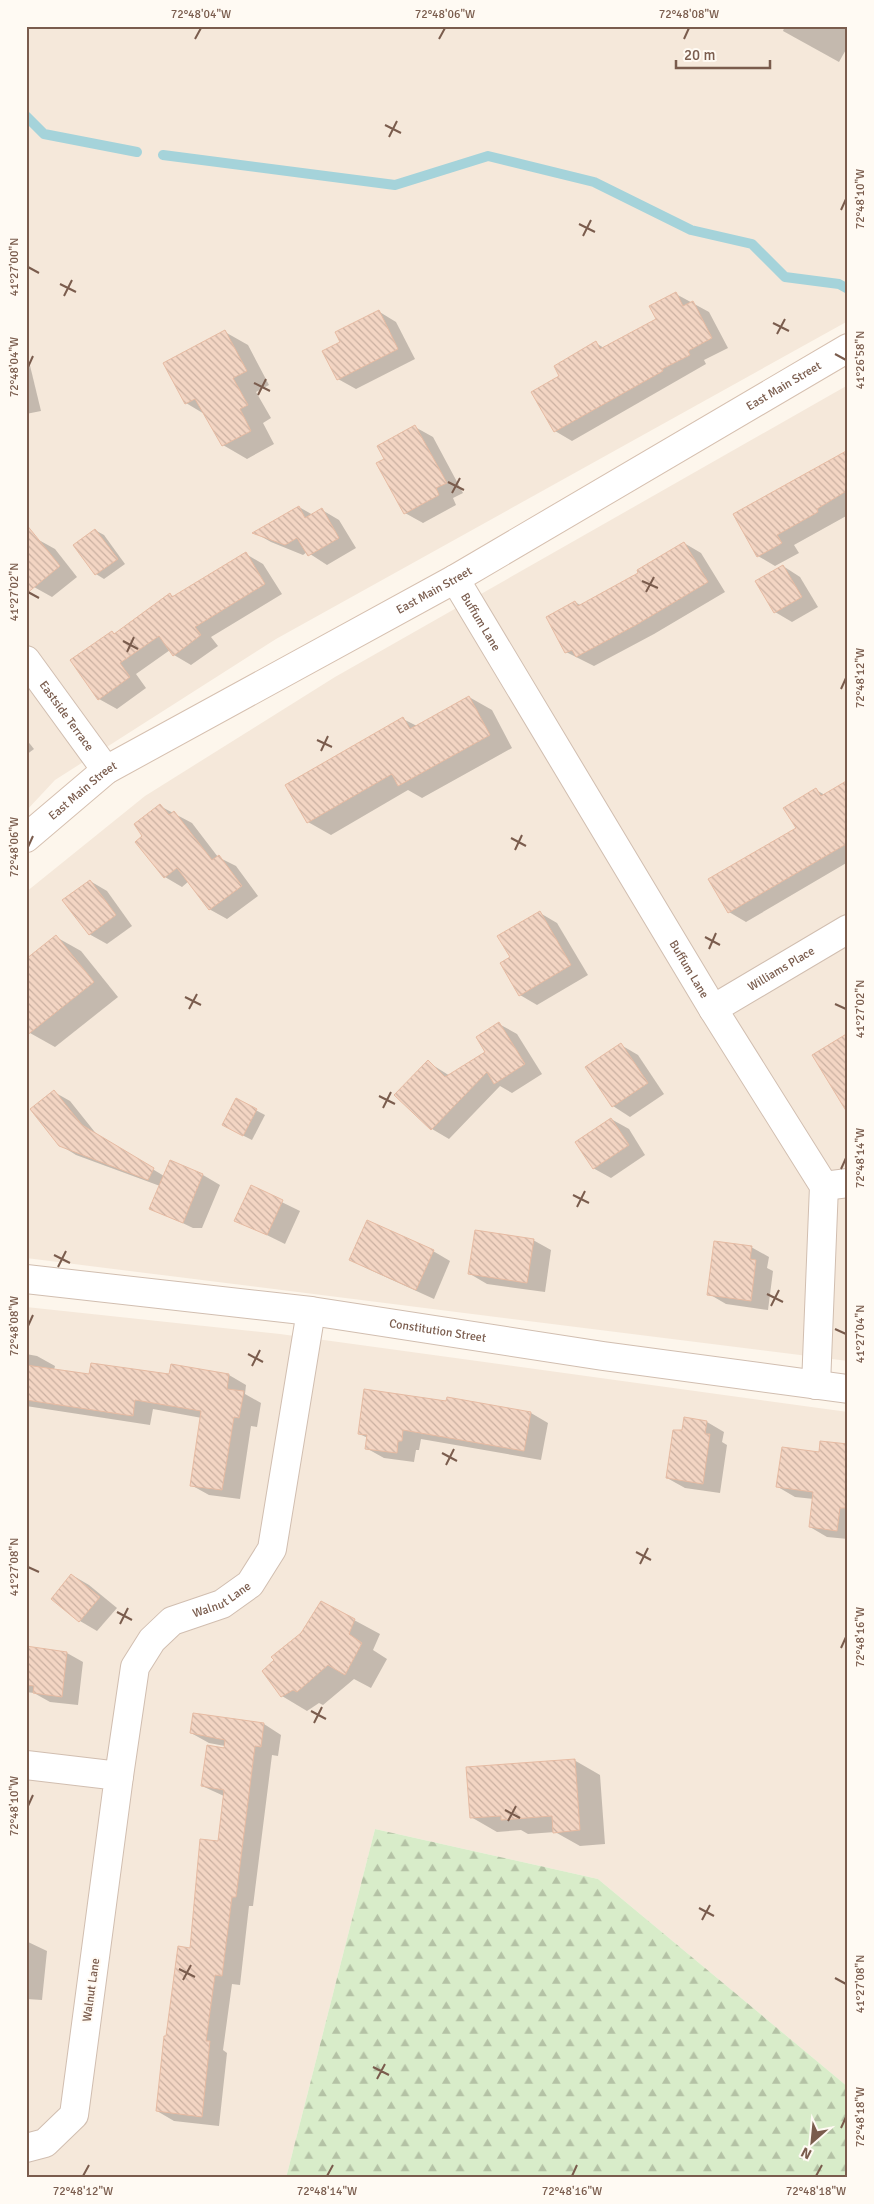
<svg xmlns="http://www.w3.org/2000/svg" width="874" height="2204" font-family="Signika,sans-serif">
<style>
.residential{fill:#f5e8da}
.forest{fill:url(#forest-firs)}
.shadow{fill:#0003}
.lines{fill:none;stroke-linecap:round;stroke-linejoin:round}
.stream{stroke:#a5d3da;stroke-width:10}
.building{fill:url(#building-back-hatch);stroke:#e6bba3}
.street-casing{stroke:#d1beb0;stroke-width:30}
.secondary-casing{stroke:#d6c0b0;stroke-width:30}
.street{stroke:#fff;stroke-width:28}
.secondary{stroke:#fff;stroke-width:28}
.ticks{fill:none;stroke:#7a5c4d;stroke-width:2}
.labels{text-anchor:middle;stroke-width:4;stroke-linejoin:round;paint-order:stroke}
.street-label{font-size:12px;fill:#7a5c4d;stroke:#fffaf3}
.neatline{fill:none;stroke:#7a5c4d;stroke-width:2}
.ticks-label{font-size:12px;text-anchor:middle;fill:#7a5c4d}
</style>
<defs>
<pattern id="forest-firs" width="22" height="20" patternUnits="userSpaceOnUse" patternTransform="scale(1.25)"><rect width="22" height="20" fill="#d8ecc9"/><path d="M5 1l3.5 6h-7zM16 11l3.5 6h-7z" fill="#b4c2a5"/></pattern>
<pattern id="building-back-hatch" width="6" height="6" patternUnits="userSpaceOnUse" patternTransform="scale(1.25)"><rect width="6" height="6" fill="#f3d5c3"/><path d="M-1 5l2 2M0 0l6 6M5-1l2 2" fill="none" stroke="#cab0a1"/></pattern>
</defs>
<rect width="100%" height="100%" fill="#fdf6ec"/>
<g class="residential">
<polygon points="26,26 848,26 848,321 276,639 55,780 26,811"/>
<polygon points="848,385 848,1361 26,1258 26,892 145,796 335,677"/>
<polygon points="26,1307 280,1334 848,1412 848,2087 598,1879 375,1829 286,2178 26,2178"/>
</g>
<polygon class="forest" points="375,1829 598,1879 848,2087 848,2178 286,2178"/>
<g class="shadow">
<polygon points="785,26 843,26 848,29 848,46 839,62 783,31"/>
<polygon points="676,294 709,312 728,348 704,360 706,364 572,441 555,431 561,376 596,343 604,348 658,320"/>
<polygon points="378,311 396,322 415,359 356,389 338,379 342,343"/>
<polygon points="225,332 248,345 269,385 256,392 271,418 263,423 274,444 247,459 223,445 206,415 186,403"/>
<polygon points="26,349 41,411 26,414"/>
<polygon points="415,427 433,437 463,493 453,498 456,505 423,523 405,513 378,463 385,459"/>
<polygon points="848,451 848,515 794,545 799,553 775,566 758,556"/>
<polygon points="299,507 313,515 322,510 339,520 356,548 327,565 307,552 303,555 271,542 255,533"/>
<polygon points="95,530 104,535 125,564 104,579 96,574 75,545"/>
<polygon points="37,539 55,549 77,577 52,597 34,587"/>
<polygon points="684,543 701,553 725,592 654,634 594,666 566,652 575,602 582,606 640,574"/>
<polygon points="246,554 263,564 282,594 211,637 218,646 191,665 174,655 170,650 136,674 146,688 117,709 99,699 112,632 115,634 170,594 174,597"/>
<polygon points="783,566 800,577 818,607 792,622 775,612"/>
<polygon points="469,697 492,710 512,748 422,798 408,790 331,835 308,822 403,719 417,726"/>
<polygon points="26,739 34,749 26,755"/>
<polygon points="816,790 825,795 848,796 848,862 746,922 729,912 798,828"/>
<polygon points="160,806 192,823 218,857 236,866 258,896 227,919 209,909 189,881 182,887 165,877 144,836"/>
<polygon points="90,881 107,891 132,926 107,944 89,934"/>
<polygon points="540,913 557,923 588,975 537,1005 520,995 511,958"/>
<polygon points="56,937 81,951 118,997 55,1047 30,1033"/>
<polygon points="499,1024 517,1034 542,1074 512,1093 500,1086 449,1139 432,1129 428,1062 450,1076 486,1053"/>
<polygon points="621,1045 638,1055 664,1094 630,1117 613,1106 587,1067"/>
<polygon points="54,1092 70,1101 98,1136 164,1176 171,1161 203,1175 220,1185 202,1228 193,1228 151,1208 160,1186 76,1155 60,1145"/>
<polygon points="236,1100 265,1115 252,1140 232,1130"/>
<polygon points="611,1119 629,1129 645,1155 611,1178 593,1168"/>
<polygon points="251,1187 300,1211 285,1244 236,1220"/>
<polygon points="533,1240 551,1250 545,1292 487,1284 470,1274"/>
<polygon points="751,1247 769,1257 767,1268 773,1271 768,1310 726,1304 709,1294"/>
<polygon points="433,1251 450,1261 434,1299 368,1269 351,1259"/>
<polygon points="26,1354 37,1356 55,1366 54,1370 90,1375 170,1376 172,1365 229,1375 246,1385 245,1394 261,1403 257,1427 251,1426 240,1499 209,1495 191,1485 202,1418 153,1409 150,1425 26,1406"/>
<polygon points="531,1413 548,1423 541,1460 421,1439 419,1450 416,1450 414,1462 384,1458 366,1448 368,1438 359,1434"/>
<polygon points="707,1422 724,1432 722,1442 727,1445 720,1493 685,1488 667,1478 683,1432"/>
<polygon points="848,1445 848,1539 827,1537 810,1527 814,1499 795,1497 778,1487 820,1453"/>
<polygon points="72,1575 89,1585 117,1608 97,1631 80,1621 52,1598"/>
<polygon points="354,1620 380,1634 373,1650 387,1659 371,1688 354,1679 323,1705 319,1703 307,1711 282,1696"/>
<polygon points="26,1648 67,1653 83,1662 78,1705 50,1702 34,1693 26,1692"/>
<polygon points="264,1724 281,1735 278,1756 272,1755 253,1906 249,1906 240,1985 232,1984 223,2050 227,2053 219,2126 174,2121 157,2111 167,2038 219,1842 224,1796 202,1786 225,1746 209,1743 191,1733"/>
<polygon points="574,1760 600,1775 605,1844 580,1846 555,1832 528,1834 521,1830 497,1832 471,1817"/>
<polygon points="26,1941 47,1951 42,2000 27,1999 26,2006"/>
</g>
<g class="lines">
<g class="stream">
<polyline points="26,116 44,134 137,152"/>
<polyline points="163,155 395,185 488,156 594,182 691,230 752,244 785,277 839,284 848,289"/>
</g>
</g>
<g class="building">
<polygon points="676,292 683,306 693,301 712,338 688,351 690,355 662,369 663,371 554,432 531,392 559,376 554,366 596,341 600,349 656,319 649,306"/>
<polygon points="379,310 398,349 337,380 322,351 340,342 335,332"/>
<polygon points="225,330 247,371 233,378 248,405 240,409 251,431 222,446 195,399 185,404 163,363"/>
<polygon points="415,425 447,483 436,488 439,495 404,514 376,463 384,459 377,446"/>
<polygon points="848,450 848,490 817,509 818,512 777,535 782,543 757,557 733,514"/>
<polygon points="299,506 305,518 322,508 339,538 308,556 297,538 285,545 252,533"/>
<polygon points="26,524 60,566 26,594"/>
<polygon points="95,529 118,559 95,575 73,545"/>
<polygon points="684,542 708,582 636,625 576,657 572,650 565,653 546,617 575,601 578,606 638,573 637,570"/>
<polygon points="246,552 265,584 195,627 201,635 173,656 159,636 120,663 130,677 98,700 70,660 112,631 114,634 170,593 172,597"/>
<polygon points="783,565 802,597 774,613 755,581"/>
<polygon points="469,696 490,735 398,786 392,774 307,823 285,785 403,717 410,729"/>
<polygon points="848,780 848,843 728,913 708,879 796,828 783,808 816,788 821,796"/>
<polygon points="160,804 169,815 174,811 212,860 219,855 242,886 209,910 177,868 164,878 135,842 142,836 134,824"/>
<polygon points="90,880 116,915 89,935 62,900"/>
<polygon points="540,911 571,965 519,996 500,963 510,957 497,936"/>
<polygon points="56,935 94,982 26,1036 26,959"/>
<polygon points="499,1022 525,1064 494,1084 487,1072 431,1130 394,1095 428,1060 445,1077 485,1052 476,1037"/>
<polygon points="848,1033 848,1114 812,1055"/>
<polygon points="621,1043 648,1083 612,1107 585,1067"/>
<polygon points="54,1090 82,1125 154,1168 148,1180 59,1146 30,1109"/>
<polygon points="236,1098 257,1109 243,1136 222,1125"/>
<polygon points="611,1118 629,1145 593,1169 575,1142"/>
<polygon points="170,1160 203,1174 183,1223 149,1209"/>
<polygon points="251,1185 283,1200 267,1235 234,1221"/>
<polygon points="367,1220 434,1250 416,1290 349,1260"/>
<polygon points="475,1230 534,1239 527,1283 468,1274"/>
<polygon points="714,1241 752,1246 750,1259 756,1260 751,1301 707,1295"/>
<polygon points="91,1363 169,1374 171,1364 229,1374 227,1389 244,1391 239,1418 234,1417 222,1490 190,1486 201,1411 135,1400 133,1416 26,1400 26,1365 89,1374"/>
<polygon points="364,1389 446,1401 447,1397 531,1412 524,1451 403,1430 402,1441 398,1441 397,1453 365,1449 367,1435 358,1434"/>
<polygon points="684,1417 707,1421 705,1434 710,1434 703,1484 666,1478 673,1430 682,1430"/>
<polygon points="820,1441 848,1444 848,1489 845,1508 840,1508 837,1531 809,1527 813,1492 776,1487 782,1447 819,1452"/>
<polygon points="71,1574 100,1597 79,1622 51,1599"/>
<polygon points="321,1601 355,1619 349,1634 362,1643 345,1675 328,1665 297,1692 293,1690 281,1697 262,1671 274,1660 271,1657 301,1633"/>
<polygon points="26,1646 67,1652 62,1697 33,1693 34,1686 26,1685"/>
<polygon points="193,1713 264,1723 261,1747 255,1746 236,1897 232,1897 222,1976 215,1975 206,2041 210,2041 202,2117 156,2111 164,2036 166,2036 178,1946 190,1948 200,1839 218,1841 224,1790 201,1786 207,1745 224,1748 225,1740 190,1733"/>
<polygon points="575,1759 580,1830 553,1833 552,1816 501,1820 501,1816 470,1818 466,1767"/>
</g>
<g class="lines">
<g class="street-casing">
<g id="street">
<path id="s1" d="M455,579l258,430 111,177 -8,199"/>
<path id="s2" d="M26,660l80,110"/>
<path id="s3" d="M713,1009l135,-80"/>
<polyline points="824,1186 848,1183"/>
<path id="s4" d="M26,1279l285,32 292,45 245,33"/>
<polyline points="26,1765 119,1776 74,2115 45,2143 26,2148"/>
<path id="s5" d="M119,1776l16,-109 17,-27 20,-19 50,-17 28,-20 22,-35 39,-238"/>
</g>
</g>
<g class="secondary-casing">
<g id="secondary">
<path id="s6" d="M26,838l80,-68 349,-191 393,-231"/>
</g>
</g>
<use href="#street" class="street"/>
<use href="#secondary" class="secondary"/>
</g>
<path class="ticks" d="M195,39l6,-11M439,39l6,-11M684,39l5,-11M385,125l16,8M389,137l8,-16M841,210l5,-11M579,224l16,8M583,236l8,-16M28,267l11,6M60,284l16,8M64,296l8,-16M773,323l16,8M777,334l8,-15M835,354l11,6M28,367l5,-11M254,383l16,8M258,395l8,-16M448,482l16,8M452,493l8,-15M642,581l16,7M28,592l11,6M646,592l8,-15M123,641l15,8M127,652l7,-15M841,689l5,-11M317,740l15,7M321,751l7,-15M511,838l15,8M28,847l5,-11M515,850l7,-15M705,937l15,8M709,949l7,-16M185,997l16,8M835,1004l11,5M189,1009l8,-15M379,1096l16,8M383,1108l8,-16M841,1169l5,-11M573,1195l16,8M577,1207l8,-16M54,1255l16,8M58,1267l8,-16M767,1294l16,8M771,1306l8,-16M28,1326l5,-11M835,1329l11,5M248,1354l15,8M252,1366l8,-16M442,1453l15,8M446,1465l8,-16M636,1552l15,8M640,1564l8,-16M28,1567l11,5M117,1612l15,8M120,1624l8,-16M841,1648l5,-11M311,1711l15,8M314,1723l8,-16M28,1806l5,-11M505,1810l15,8M508,1821l8,-15M699,1908l15,8M702,1920l8,-15M179,1969l16,8M835,1978l11,6M183,1980l8,-15M373,2067l16,8M377,2079l8,-15M841,2128l5,-11M83,2176l6,-11M327,2176l6,-11M572,2176l5,-11M816,2176l6,-11"/>
<g class="labels">
<g class="street-label">
<text dy="4" stroke="none"><textPath href="#s6" startOffset="884">East Main Street</textPath></text>
<text dy="4" stroke="none"><textPath href="#s6" startOffset="479">East Main Street</textPath></text>
<text dy="4" stroke="none"><textPath href="#s1" startOffset="50">Buffum Lane</textPath></text>
<text dy="4" stroke="none"><textPath href="#s2" startOffset="69">Eastside Terrace</textPath></text>
<text dy="4" stroke="none"><textPath href="#s6" startOffset="74">East Main Street</textPath></text>
<text dy="4" stroke="none"><textPath href="#s1" startOffset="455">Buffum Lane</textPath></text>
<text dy="4" stroke="none"><textPath href="#s3" startOffset="79">Williams Place</textPath></text>
<text dy="4" stroke="none"><textPath href="#s4" startOffset="415">Constitution Street</textPath></text>
<text dy="4" stroke="none"><textPath href="#s5" startOffset="224">Walnut Lane</textPath></text>
<text transform="translate(91 1990) rotate(-82)" y="4">Walnut Lane</text>
</g>
</g>
<rect width="874" height="2204" fill="none" stroke="#fffaf3" stroke-width="55"/>
<g transform="translate(812 2142) rotate(207)" stroke="#fffaf3" stroke-width="4" paint-order="stroke">
<path d="M0-4L9 19L0 12L-9 19Z" fill="#7a5c4d"/>
<text y="-8" font-size="14" font-weight="bold" text-anchor="middle" fill="#7a5c4d">N</text>
</g>
<path d="M676 60v8h94v-8" fill="none" stroke="#7a5c4d" stroke-width="2.5"/>
<text x="684" y="60" font-size="15" fill="#7a5c4d" stroke="#fffaf3" stroke-width="4" paint-order="stroke">20 m</text>
<rect x="28" y="28" width="818" height="2148" class="neatline"/>
<g class="ticks-label">
<text x="201" y="18">72°48'04"W</text>
<text x="445" y="18">72°48'06"W</text>
<text x="689" y="18">72°48'08"W</text>
<text transform="translate(860 199) rotate(-90)" y="4">72°48'10"W</text>
<text transform="translate(14 267) rotate(-90)" y="4">41°27'00"N</text>
<text transform="translate(860 360) rotate(-90)" y="4">41°26'58"N</text>
<text transform="translate(14 367) rotate(-90)" y="4">72°48'04"W</text>
<text transform="translate(14 592) rotate(-90)" y="4">41°27'02"N</text>
<text transform="translate(860 678) rotate(-90)" y="4">72°48'12"W</text>
<text transform="translate(14 847) rotate(-90)" y="4">72°48'06"W</text>
<text transform="translate(860 1009) rotate(-90)" y="4">41°27'02"N</text>
<text transform="translate(860 1158) rotate(-90)" y="4">72°48'14"W</text>
<text transform="translate(14 1326) rotate(-90)" y="4">72°48'08"W</text>
<text transform="translate(860 1334) rotate(-90)" y="4">41°27'04"N</text>
<text transform="translate(14 1567) rotate(-90)" y="4">41°27'08"N</text>
<text transform="translate(860 1637) rotate(-90)" y="4">72°48'16"W</text>
<text transform="translate(14 1806) rotate(-90)" y="4">72°48'10"W</text>
<text transform="translate(860 1984) rotate(-90)" y="4">41°27'08"N</text>
<text transform="translate(860 2117) rotate(-90)" y="4">72°48'18"W</text>
<text x="83" y="2195">72°48'12"W</text>
<text x="327" y="2195">72°48'14"W</text>
<text x="572" y="2195">72°48'16"W</text>
<text x="816" y="2195">72°48'18"W</text>
</g>
</svg>
